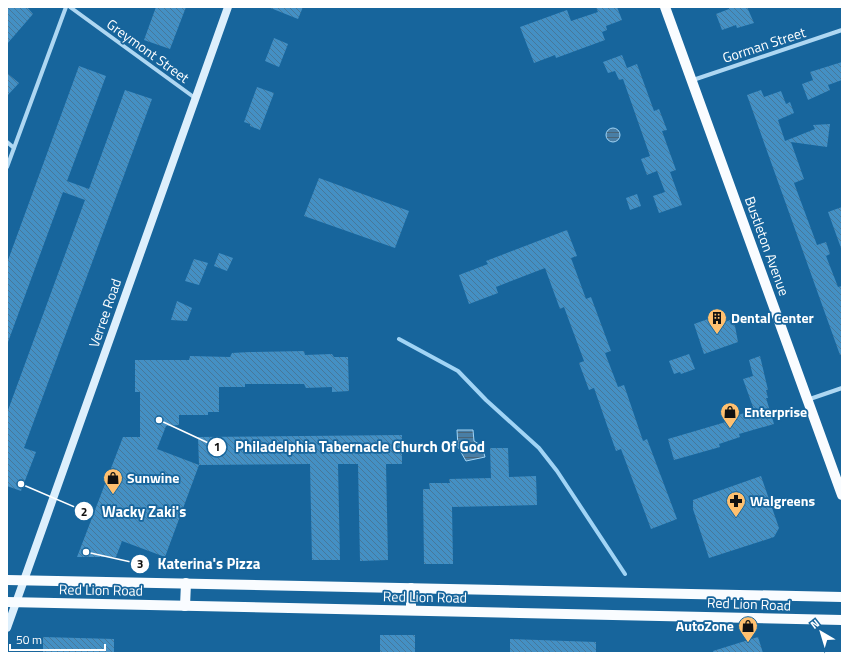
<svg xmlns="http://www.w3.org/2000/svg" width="849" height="660" font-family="'Titillium Web',sans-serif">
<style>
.water{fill:url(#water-rules);stroke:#a1d4f5}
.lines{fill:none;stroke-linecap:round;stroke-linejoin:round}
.stream{stroke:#a1d4f5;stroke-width:4}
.building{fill:url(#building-back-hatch)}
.street{stroke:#aed7f2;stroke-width:4}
.secondary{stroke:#ddeffc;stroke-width:8}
.primary{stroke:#f9fcff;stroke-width:10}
.labels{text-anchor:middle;stroke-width:3.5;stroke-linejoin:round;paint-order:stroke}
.street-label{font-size:14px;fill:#fff;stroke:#17659c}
.poi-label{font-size:14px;font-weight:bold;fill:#fff;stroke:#17659c;text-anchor:start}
.leader{fill:none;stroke:#fff;stroke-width:1.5}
.callout-dot{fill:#fff;stroke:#17659c;stroke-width:1.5}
.mark-label{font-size:12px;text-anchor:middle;font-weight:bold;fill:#111}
.callout-label{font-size:15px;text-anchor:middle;font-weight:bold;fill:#fff;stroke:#17659c;stroke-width:3.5;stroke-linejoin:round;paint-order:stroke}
</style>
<defs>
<pattern id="water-rules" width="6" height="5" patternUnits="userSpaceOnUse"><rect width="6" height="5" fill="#497ea5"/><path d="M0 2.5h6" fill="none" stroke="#4a6578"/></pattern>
<pattern id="building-back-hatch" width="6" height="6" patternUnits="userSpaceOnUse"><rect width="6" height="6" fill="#4490c4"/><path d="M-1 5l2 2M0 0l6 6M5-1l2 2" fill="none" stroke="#47789a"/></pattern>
</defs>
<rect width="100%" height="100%" fill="#17659c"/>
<g class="water">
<circle cx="613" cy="135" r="7"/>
<polygon points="457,430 473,430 474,441 482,446 485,457 466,461 458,447"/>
</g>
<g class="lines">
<polyline class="stream" points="399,339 458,371 486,400 539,448 557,471 625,574"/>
</g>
<g class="building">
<polygon points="7,7 27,7 33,14 7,44"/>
<polygon points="156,7 186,7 170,49 144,40"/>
<polygon points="268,7 303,7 298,19"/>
<polygon points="596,7 617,7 622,20 606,26 607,30 602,32 605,40 556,58 555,55 534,63 520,27 567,10 571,21 598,12"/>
<polygon points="729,7 747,7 754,23 737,28 736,25 722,30 716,14 729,9"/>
<polygon points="274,38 288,44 279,67 265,61"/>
<polygon points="622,55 627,68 637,64 654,111 659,109 667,130 662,131 676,170 670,172 682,205 659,213 653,196 665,192 657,171 647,175 641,159 650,156 623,79 619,80 615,71 608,73 603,62"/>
<polygon points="842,62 842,80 828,85 830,90 808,100 802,84 813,80 810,72"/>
<polygon points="79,66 106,76 67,181 89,189 125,90 152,99 24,448 36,452 21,491 7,486 7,413 85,200 63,192 8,342 7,263"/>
<polygon points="7,73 19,83 7,96"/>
<polygon points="257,87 274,93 260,130 250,126 250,124 244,122"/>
<polygon points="761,90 764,97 781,91 786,104 790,102 794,113 778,120 785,141 815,129 813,125 830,124 827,147 791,142 804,179 794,183 817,245 826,242 830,254 826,256 838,287 842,286 842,355 840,355 747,95"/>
<polygon points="319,178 409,211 395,248 304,216"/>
<polygon points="637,194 641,206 630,210 626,198"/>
<polygon points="842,207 842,247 841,248 828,212"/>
<polygon points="567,230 577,256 571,258 586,299 591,297 611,351 605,353 618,387 624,385 643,441 647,439 677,519 651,529 621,449 616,451 594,388 589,390 579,363 584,361 564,307 560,309 545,268 496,287 498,293 469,304 459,275 488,264 486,261"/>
<polygon points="219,253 233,258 227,271 214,266"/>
<polygon points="194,259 208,263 199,285 185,281"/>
<polygon points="177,301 192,308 187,321 171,320"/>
<polygon points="722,314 725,322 730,320 735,326 738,342 704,354 694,324"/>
<polygon points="304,351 305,355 332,354 334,357 348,357 349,391 332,392 332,387 306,388 304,384 245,384 245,387 219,387 219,412 208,412 208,415 179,415 179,425 166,426 157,449 199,465 165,557 122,541 116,557 77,557 123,437 140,437 140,392 135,392 135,360 189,360 190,356 230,357 232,353 250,352"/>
<polygon points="689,354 695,369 681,374 680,372 674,374 669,361"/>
<polygon points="760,356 768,390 766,390 768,398 766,398 774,424 739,434 740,437 719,444 720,447 674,460 668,439 736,419 735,416 754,410 743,379 753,376 749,360"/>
<polygon points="402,435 402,464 386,464 388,560 360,561 358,464 338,464 340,560 312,560 310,464 199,465 198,437"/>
<polygon points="490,448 508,448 509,477 536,476 537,505 452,507 453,564 424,564 423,489 430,489 429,483 450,483 449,479 491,478"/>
<polygon points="761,476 779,528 774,537 709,558 693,509 693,500"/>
<rect x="380" y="635" width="35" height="18"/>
<polygon points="43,637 114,639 114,653 43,653"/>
<polygon points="758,637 763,653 714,653 713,651"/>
<polygon points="510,639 596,642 596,653 510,653"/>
</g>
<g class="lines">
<g class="street">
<polyline points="70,7 195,98"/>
<polyline points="693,80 842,30"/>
<polyline points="7,142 14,148"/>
<polyline points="7,167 66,7"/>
<polyline points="807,400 842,388"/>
</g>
<polyline class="secondary" points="7,628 228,7"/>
<g class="primary">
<polyline points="665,7 842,495"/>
<polyline points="7,580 842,597"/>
<polyline points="7,602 842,620"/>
<polyline points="185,606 186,583"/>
<polyline points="411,610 411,588"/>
</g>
</g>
<defs>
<g id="building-pin" transform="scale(1)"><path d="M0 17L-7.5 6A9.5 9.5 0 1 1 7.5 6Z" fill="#ffc06f" stroke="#17659c"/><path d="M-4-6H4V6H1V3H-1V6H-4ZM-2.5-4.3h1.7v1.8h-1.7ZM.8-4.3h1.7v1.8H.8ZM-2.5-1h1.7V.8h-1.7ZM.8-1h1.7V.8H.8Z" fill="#111"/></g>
<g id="shop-pin" transform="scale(1)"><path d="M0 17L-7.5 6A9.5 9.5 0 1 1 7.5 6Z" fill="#ffc06f" stroke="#17659c"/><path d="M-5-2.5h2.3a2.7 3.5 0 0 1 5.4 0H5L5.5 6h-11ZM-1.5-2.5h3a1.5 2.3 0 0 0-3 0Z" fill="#111"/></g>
<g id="pharmacy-pin" transform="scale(1)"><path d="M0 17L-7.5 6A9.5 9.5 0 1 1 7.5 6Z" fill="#ffc06f" stroke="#17659c"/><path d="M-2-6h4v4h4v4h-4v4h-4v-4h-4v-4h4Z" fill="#111"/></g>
</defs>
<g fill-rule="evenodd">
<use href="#building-pin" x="717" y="318"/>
<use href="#shop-pin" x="730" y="412"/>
<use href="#shop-pin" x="113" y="478"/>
<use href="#pharmacy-pin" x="736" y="501"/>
<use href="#shop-pin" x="748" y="626"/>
</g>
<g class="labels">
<g class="street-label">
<text transform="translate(764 45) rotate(-18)" y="5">Gorman Street</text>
<text transform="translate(148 51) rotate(36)" y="5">Greymont Street</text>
<text transform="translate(767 246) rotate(70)" y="5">Bustleton Avenue</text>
<text transform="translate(105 313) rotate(-71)" y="5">Verree Road</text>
<text transform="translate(101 590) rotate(1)" y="5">Red Lion Road</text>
<text transform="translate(425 597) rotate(1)" y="5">Red Lion Road</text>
<text transform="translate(749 604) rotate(2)" y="5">Red Lion Road</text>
</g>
<g class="poi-label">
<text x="731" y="323">Dental Center</text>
<text x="744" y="417">Enterprise</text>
<text x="127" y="483">Sunwine</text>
<text x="750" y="506">Walgreens</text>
<text x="734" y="631" text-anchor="end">AutoZone</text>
</g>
</g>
<path class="leader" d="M159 420L217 447M21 484L84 511M86 552L140 564"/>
<g class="callout-dot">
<circle cx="159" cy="420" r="4"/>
<circle cx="21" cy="484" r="4"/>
<circle cx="86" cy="552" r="4"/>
<circle cx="217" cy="447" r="10"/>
<circle cx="84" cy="511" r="10"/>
<circle cx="140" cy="564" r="10"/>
</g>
<g class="mark-label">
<text x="217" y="451">1</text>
<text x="84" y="516">2</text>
<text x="140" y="568">3</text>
</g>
<g class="callout-label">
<text x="360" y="452">Philadelphia Tabernacle Church Of God</text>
<text x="144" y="517">Wacky Zaki's</text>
<text x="209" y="569">Katerina's Pizza</text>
</g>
<rect width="849" height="660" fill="none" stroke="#ffffff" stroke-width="16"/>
<g transform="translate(821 632) rotate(322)" stroke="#17659c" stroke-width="3" paint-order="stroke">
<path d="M0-3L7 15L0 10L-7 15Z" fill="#ffffff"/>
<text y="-6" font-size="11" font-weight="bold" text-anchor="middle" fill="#ffffff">N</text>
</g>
<path d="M10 644v6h95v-6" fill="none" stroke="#ffffff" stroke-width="2"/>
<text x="16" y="644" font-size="12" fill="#ffffff" stroke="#17659c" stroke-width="3" paint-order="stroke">50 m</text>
</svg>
